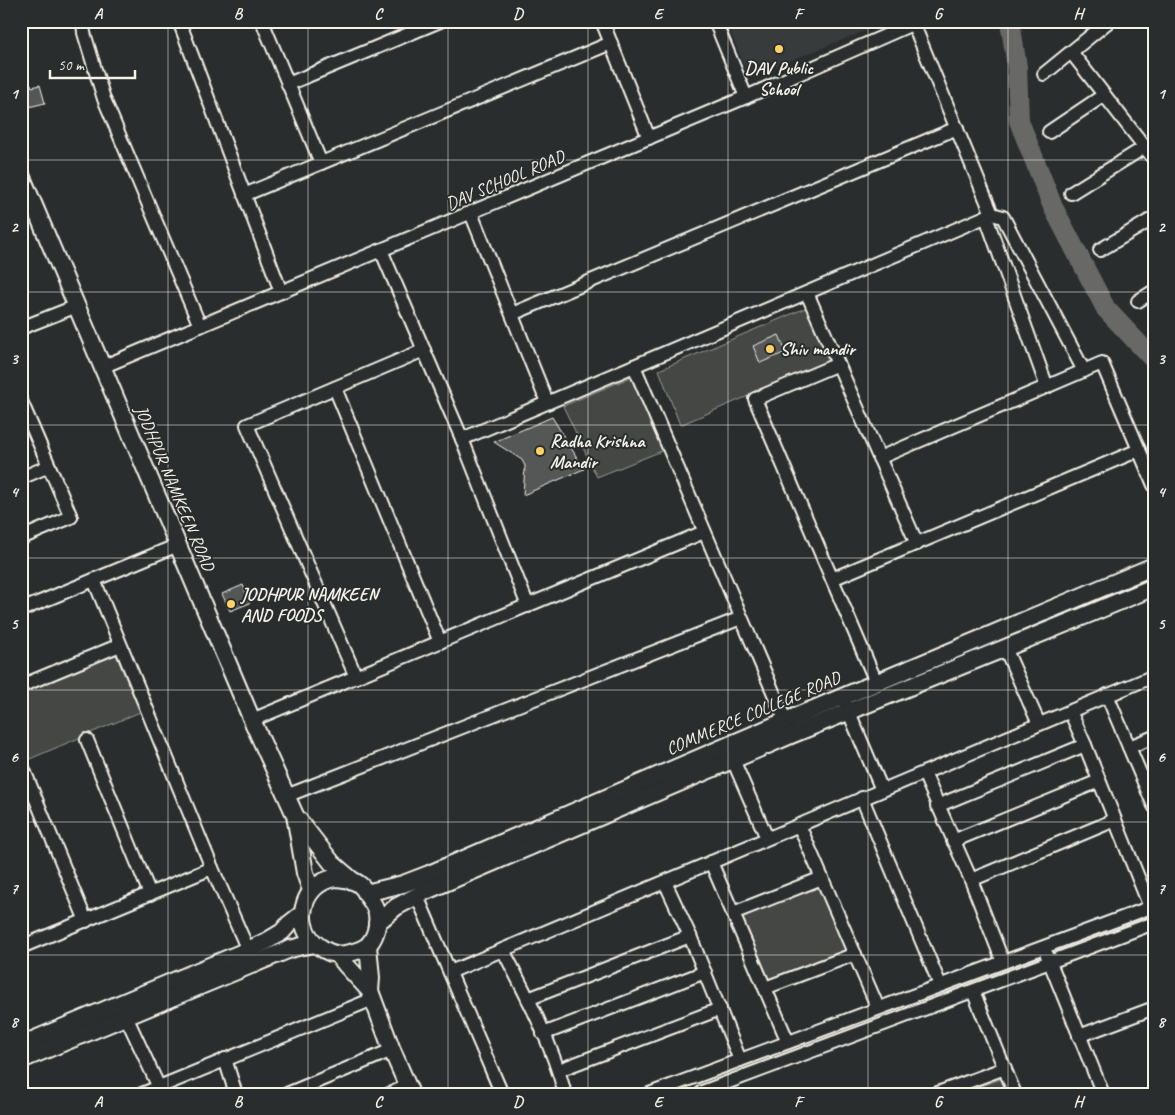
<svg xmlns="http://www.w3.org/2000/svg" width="1175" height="1115" font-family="Caveat,sans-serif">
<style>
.built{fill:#373a3a}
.green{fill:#444645;stroke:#9c9c96}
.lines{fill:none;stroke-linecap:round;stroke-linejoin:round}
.river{stroke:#676866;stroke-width:20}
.building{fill:#555756;stroke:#f4f1e8}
.minor-casing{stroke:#f4f1e8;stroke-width:16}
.tertiary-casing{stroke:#f4f1e8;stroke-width:20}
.minor{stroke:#2a2d2e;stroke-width:12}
.tertiary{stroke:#2a2d2e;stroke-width:16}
.grid{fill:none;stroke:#f4f1e8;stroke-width:1;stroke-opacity:0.55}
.poi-dot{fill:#ffd166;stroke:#2a2d2e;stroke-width:2}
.labels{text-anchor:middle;stroke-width:4;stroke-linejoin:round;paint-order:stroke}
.poi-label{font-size:18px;font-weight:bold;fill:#f4f1e8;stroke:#2a2d2e;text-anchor:start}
.street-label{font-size:18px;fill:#f4f1e8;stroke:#2a2d2e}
.neatline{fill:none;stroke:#f4f1e8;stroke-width:2}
.grid-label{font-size:16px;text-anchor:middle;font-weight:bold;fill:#f4f1e8}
</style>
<rect width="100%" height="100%" fill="#2a2d2e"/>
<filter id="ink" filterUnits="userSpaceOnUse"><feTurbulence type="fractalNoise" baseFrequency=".02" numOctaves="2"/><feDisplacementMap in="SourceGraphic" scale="10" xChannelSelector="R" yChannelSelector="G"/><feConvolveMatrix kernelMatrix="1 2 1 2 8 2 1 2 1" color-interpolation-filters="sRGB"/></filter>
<g filter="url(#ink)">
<polygon class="built" points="726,21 890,21 749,77"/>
<g class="green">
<polygon points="808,307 831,361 680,425 659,370"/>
<polygon points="631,377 664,450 597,477 563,406"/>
<polygon points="114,650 140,712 25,761 21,751 21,690"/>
<polygon points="819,884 847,950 769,983 742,917"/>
<polygon points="1001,1079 1007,1094 959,1094"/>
</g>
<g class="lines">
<polyline class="river" points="1010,21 1017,67 1019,121 1053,207 1106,309 1154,360"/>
</g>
<g class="building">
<polygon points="31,84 32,87 40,85 45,103 29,107 27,101 24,101 22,94 23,93 22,87"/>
<polygon points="779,335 786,352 760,363 753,346"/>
<polygon points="552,417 584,469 523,495 525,466 522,460 494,442"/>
<polygon points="243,585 250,603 230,611 222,594"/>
</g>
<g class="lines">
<g class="minor-casing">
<g id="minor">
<polyline points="83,21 84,33 104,99 200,326"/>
<polyline points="179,21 281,292"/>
<polyline points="262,21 321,163"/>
<polyline points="602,21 649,138"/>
<polyline points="715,21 746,97"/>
<polyline points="913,23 992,214"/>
<polyline points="1071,52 1154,159"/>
<polyline points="1044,74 1109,21"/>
<polyline points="288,84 440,21"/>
<polyline points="1049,132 1104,95"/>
<polyline points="1071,193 1145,147"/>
<polyline points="244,195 611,43"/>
<polyline points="471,213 547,402"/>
<polyline points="986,217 1047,387"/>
<polyline points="381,250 462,439 528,606"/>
<polyline points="1100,250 1154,218"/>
<polyline points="807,293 917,544"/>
<polyline points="1138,301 1154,291"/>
<polyline points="512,314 957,128"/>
<polyline points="21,328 77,306"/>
<polyline points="838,364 755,399 876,682"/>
<polyline points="634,366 789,729"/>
<polyline points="102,367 746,97 919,21"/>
<polyline points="335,388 440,642"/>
<polyline points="21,401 71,517 21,538"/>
<polyline points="462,439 992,214 1003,217 1084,371"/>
<polyline points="879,458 1102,363 1154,485"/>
<polyline points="21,478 49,466"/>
<polyline points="832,579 1139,450"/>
<polyline points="94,580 212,868 248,950"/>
<polyline points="21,610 178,545"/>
<polyline points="1005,648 1039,724"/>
<polyline points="356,677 247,425 424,350"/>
<polyline points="21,686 120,645"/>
<polyline points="1107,695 1154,806"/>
<polyline points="845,703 882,790"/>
<polyline points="1070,711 1085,745 1150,907"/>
<polyline points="252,720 704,532"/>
<polyline points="87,740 150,894"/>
<polyline points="1129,747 1154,737"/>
<polyline points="733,760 767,838"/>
<polyline points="21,763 86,921"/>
<polyline points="924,773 971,880 1003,962"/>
<polyline points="286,796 741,618"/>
<polyline points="862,798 940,985"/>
<polyline points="937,806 1085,745"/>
<polyline points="799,825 878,1008"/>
<polyline points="953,841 1099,781"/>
<polyline points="711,862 788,1042"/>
<polyline points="971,880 1115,820"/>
<polyline points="665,882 690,936 740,1060"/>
<polyline points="417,896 502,1094"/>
<polyline points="733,913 822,878"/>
<polyline points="21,947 212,868"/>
<path d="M503,950c24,46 49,93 62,144"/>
<polyline points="1047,955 1103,1094"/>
<polyline points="450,972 1154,676"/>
<polyline points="765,988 855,954"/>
<polyline points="973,991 1015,1094"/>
<polyline points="528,999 690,936"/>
<polyline points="123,1010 162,1094"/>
<polyline points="543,1034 705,972"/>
<polyline points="1079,1036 1154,1008"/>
<polyline points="225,1059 236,1094"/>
<polyline points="559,1070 720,1009"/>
<polyline points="702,1092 1154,923"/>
<polyline points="142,1094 373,999"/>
<polyline points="287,1094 392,1050"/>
<polyline points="389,1094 408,1086"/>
<polyline points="649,1094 1154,906"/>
<polyline points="935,1094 1005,1068"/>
</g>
</g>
<g class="tertiary-casing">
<g id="tertiary">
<polyline points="21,175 252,720 295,815 305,873 311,890"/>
<polyline points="298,819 332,863 352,880"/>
<path d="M335,878c9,1 18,1 25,7 4,3 7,9 9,13 2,3 5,6 6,10 5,10 2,27 -6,36 -4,5 -17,9 -24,10 -9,2 -18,-2 -25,-7 -29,-19 -19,-64 15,-69z"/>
<polyline points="366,893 403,884 429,874 785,721 1154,566"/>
<polyline points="377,923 396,907 426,891 791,735 1094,612 1154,587"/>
<polyline points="368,946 371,978 370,991 392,1050 411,1094"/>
<polyline points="338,955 346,965 370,991"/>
<polyline points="21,1045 248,950 267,941 282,932 289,924 303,913"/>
<polyline points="21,1060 290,949 302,946 315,944"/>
</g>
</g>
<use href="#minor" class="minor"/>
<use href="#tertiary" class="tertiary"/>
</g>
</g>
<path class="grid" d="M168,21v1073M308,21v1073M448,21v1073M588,21v1073M728,21v1073M868,21v1073M1008,21v1073M21,160h1133M21,292h1133M21,425h1133M21,558h1133M21,690h1133M21,822h1133M21,955h1133"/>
<g class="poi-dot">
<circle cx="779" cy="49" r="5"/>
<circle cx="770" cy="349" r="5"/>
<circle cx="540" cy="451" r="5"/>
<circle cx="231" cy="604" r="5"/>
</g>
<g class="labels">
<g class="poi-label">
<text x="779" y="74" text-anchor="middle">DAV Public<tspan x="779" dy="21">School</tspan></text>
<text x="780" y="355">Shiv mandir</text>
<text x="550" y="447">Radha Krishna<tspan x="550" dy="21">Mandir</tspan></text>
<text x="241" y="600">JODHPUR NAMKEEN<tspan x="241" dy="21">AND FOODS</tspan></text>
</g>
<g class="street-label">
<text transform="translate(505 180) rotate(-23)" y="6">DAV SCHOOL ROAD</text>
<text transform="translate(175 488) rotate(67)" y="6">JODHPUR NAMKEEN ROAD</text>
<text transform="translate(753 713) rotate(-23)" y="6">COMMERCE COLLEGE ROAD</text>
</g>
</g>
<rect width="1175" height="1115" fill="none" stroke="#2a2d2e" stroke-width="55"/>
<path d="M50 70v8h85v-8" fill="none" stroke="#f4f1e8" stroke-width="2.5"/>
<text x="58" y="70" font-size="15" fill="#f4f1e8" stroke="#2a2d2e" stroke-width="4" paint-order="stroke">50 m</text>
<rect x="28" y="28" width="1120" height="1060" class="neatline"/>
<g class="grid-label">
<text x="98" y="19">A</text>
<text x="238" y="19">B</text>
<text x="378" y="19">C</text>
<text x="518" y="19">D</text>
<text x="658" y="19">E</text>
<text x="798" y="19">F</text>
<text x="938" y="19">G</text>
<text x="1078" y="19">H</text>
<text x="14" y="99">1</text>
<text x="1161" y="99">1</text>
<text x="14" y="232">2</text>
<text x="1161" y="232">2</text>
<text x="14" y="364">3</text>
<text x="1161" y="364">3</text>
<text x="14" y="497">4</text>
<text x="1161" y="497">4</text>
<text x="14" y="629">5</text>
<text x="1161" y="629">5</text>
<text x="14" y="762">6</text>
<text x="1161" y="762">6</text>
<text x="14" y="894">7</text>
<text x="1161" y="894">7</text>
<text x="14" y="1027">8</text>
<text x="1161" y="1027">8</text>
<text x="98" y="1107">A</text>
<text x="238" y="1107">B</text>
<text x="378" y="1107">C</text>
<text x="518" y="1107">D</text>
<text x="658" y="1107">E</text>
<text x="798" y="1107">F</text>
<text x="938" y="1107">G</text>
<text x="1078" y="1107">H</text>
</g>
</svg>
